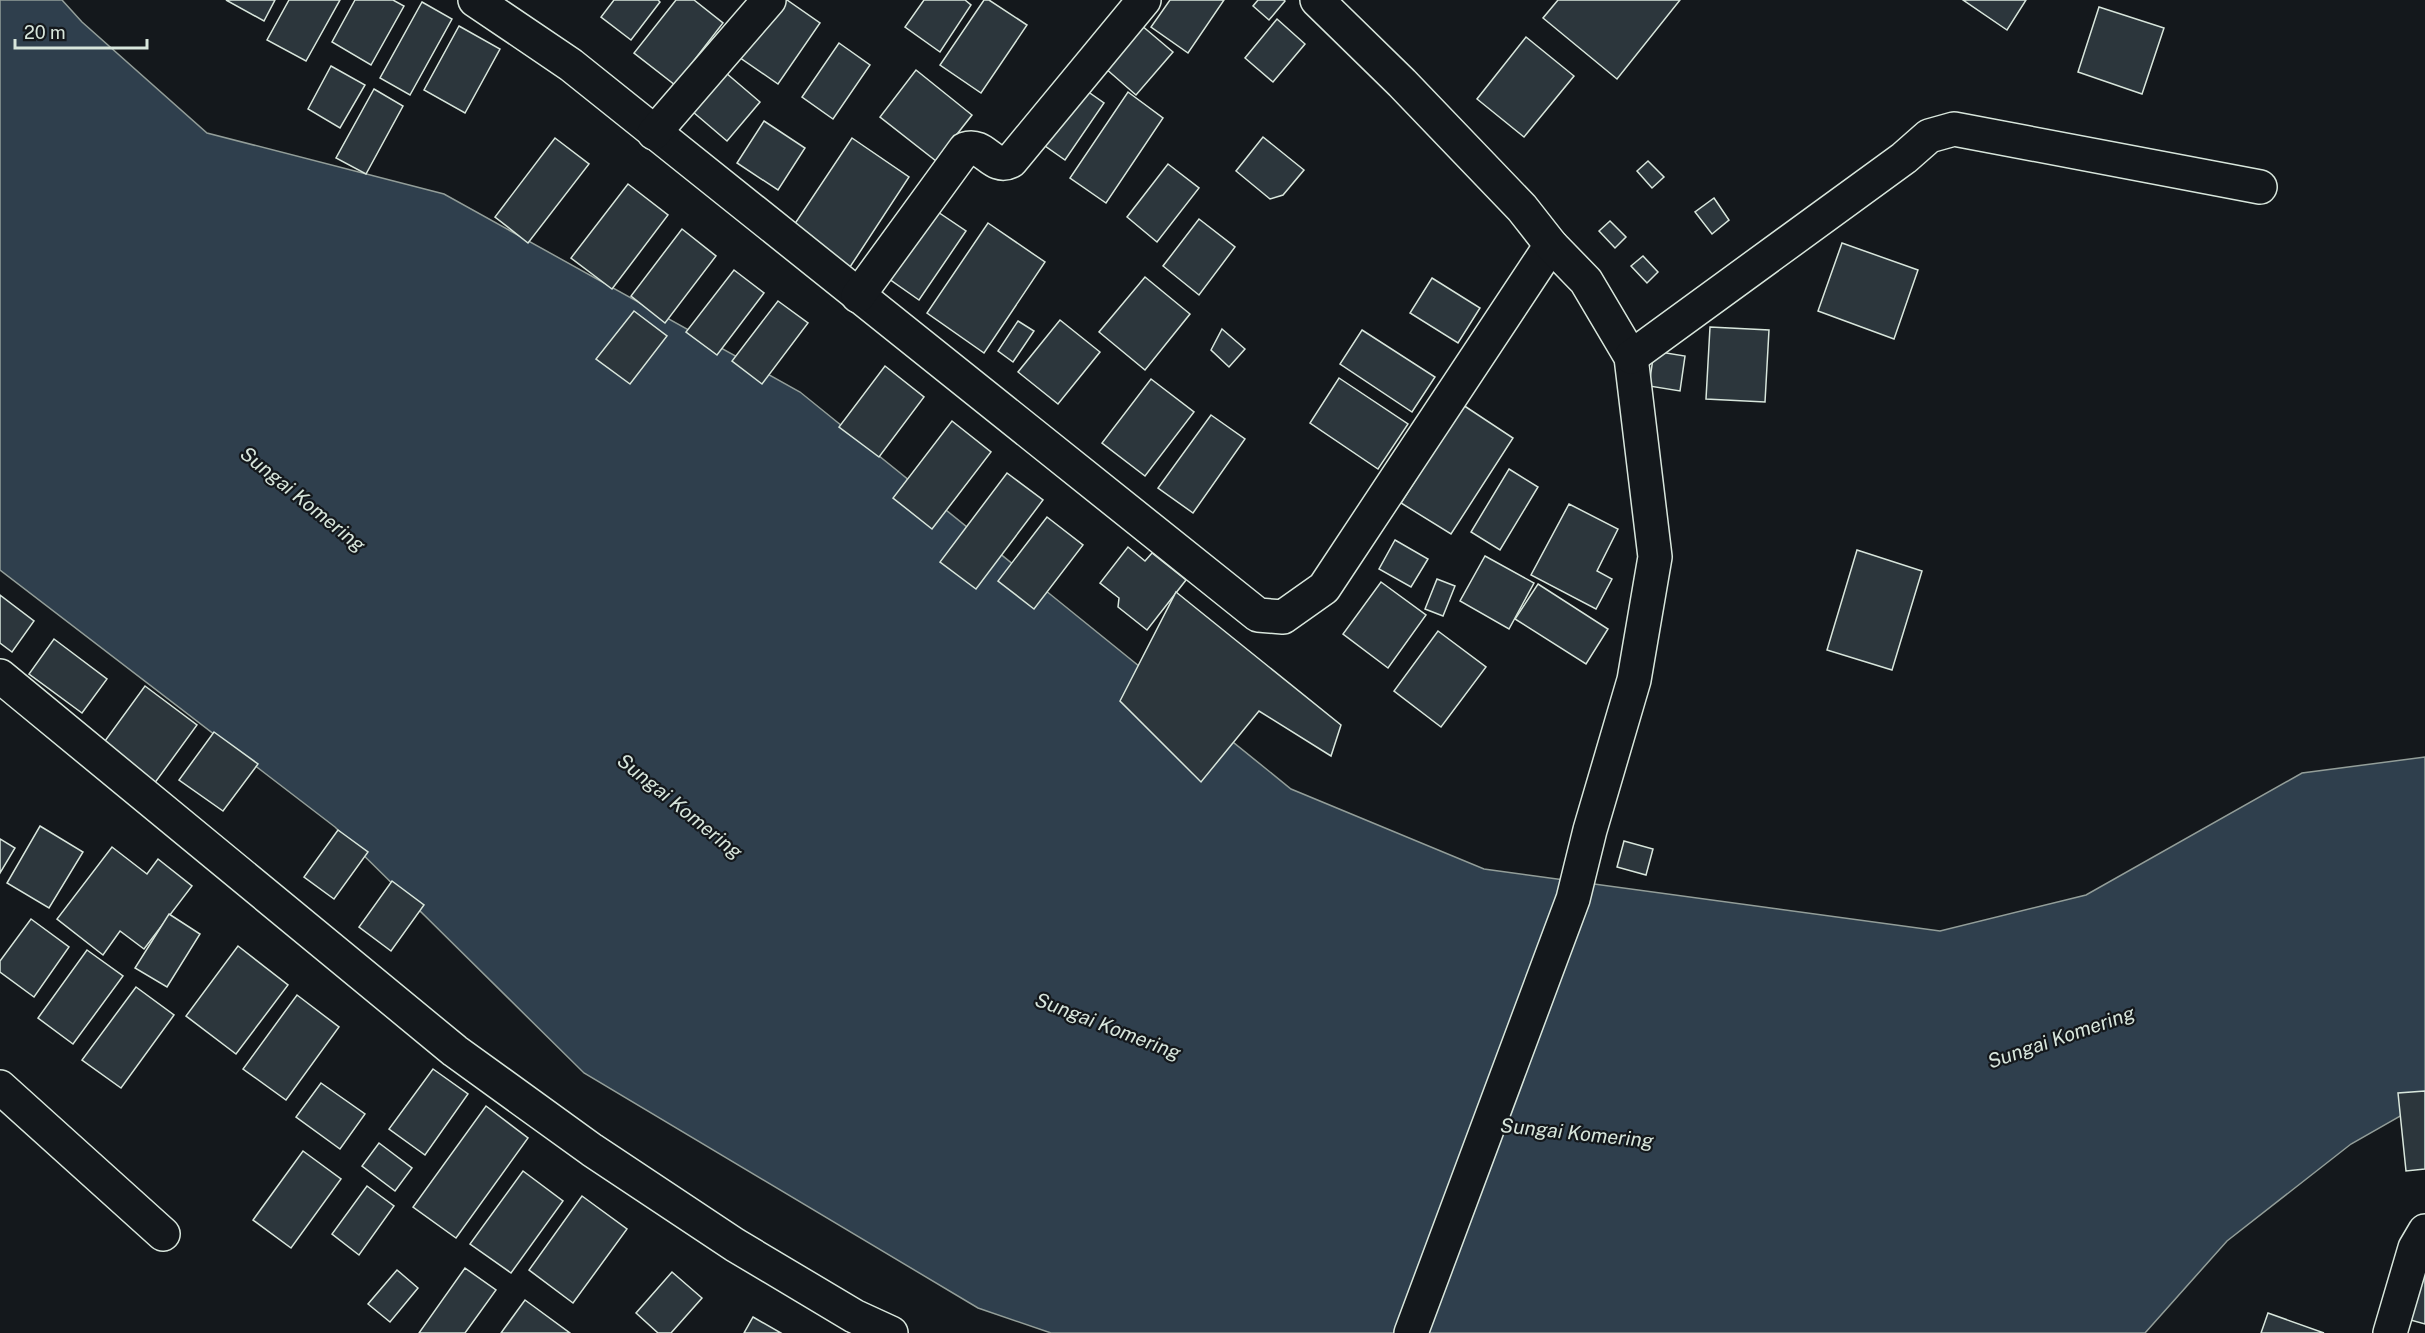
<svg xmlns="http://www.w3.org/2000/svg" width="2425" height="1333" font-family="'Public Sans',sans-serif">
<style>
.water{fill:#2f3f4d;stroke:#939e99;stroke-width:1.5}
.building{fill:#2c363c;stroke:#d8e6dc;stroke-width:1.5}
.lines{fill:none;stroke-linecap:round;stroke-linejoin:round}
.minor-casing{stroke:#d8e6dc;stroke-width:36}
.minor{stroke:#14181c;stroke-width:33}
.labels{text-anchor:middle;stroke-width:4.5;stroke-linejoin:round;paint-order:stroke}
.water-label{font-size:20px;font-style:italic;fill:#d8e6dc;stroke:#14181c}
</style>
<rect width="100%" height="100%" fill="#14181c"/>
<polygon class="water" points="0,0 62,0 82,22 207,133 444,194 800,392 1291,789 1484,869 1940,931 2086,895 2302,773 2425,757 2425,1102 2351,1144 2227,1241 2145,1333 1051,1333 978,1308 584,1073 335,827 0,570"/>
<g class="building">
<polygon points="226,0 275,0 264,21"/>
<polygon points="289,0 340,0 306,61 267,40"/>
<polygon points="355,0 393,0 404,6 371,65 332,42"/>
<polygon points="614,0 658,0 660,2 631,40 601,17"/>
<polygon points="676,0 694,0 723,23 675,85 634,53"/>
<polygon points="773,0 787,0 820,23 778,84 736,55"/>
<polygon points="924,0 965,0 971,5 940,52 905,27"/>
<polygon points="984,0 989,0 1027,25 981,93 940,65"/>
<polygon points="1170,0 1224,0 1188,53 1151,27"/>
<polygon points="1258,0 1284,0 1285,1 1269,20 1253,6"/>
<polygon points="1558,0 1680,0 1617,79 1543,18"/>
<polygon points="1963,0 2026,0 2007,30"/>
<polygon points="422,2 452,19 410,95 380,78"/>
<polygon points="2099,7 2164,28 2142,94 2078,72"/>
<polygon points="1277,19 1305,44 1273,82 1245,58"/>
<polygon points="1141,25 1173,52 1136,95 1105,68"/>
<polygon points="459,26 500,49 465,113 424,90"/>
<polygon points="1526,37 1574,76 1524,137 1477,99"/>
<polygon points="839,43 870,65 833,119 802,97"/>
<polygon points="331,66 365,85 340,128 308,109"/>
<polygon points="719,67 760,102 727,141 686,106"/>
<polygon points="916,70 972,115 936,161 880,117"/>
<polygon points="1077,84 1104,103 1065,160 1038,141"/>
<polygon points="374,89 403,106 366,174 336,158"/>
<polygon points="1128,92 1163,118 1106,203 1070,178"/>
<polygon points="764,121 805,148 778,190 737,163"/>
<polygon points="1263,137 1304,170 1283,195 1270,199 1236,171"/>
<polygon points="555,138 589,164 528,243 495,217"/>
<polygon points="852,138 909,177 850,267 792,228"/>
<polygon points="1648,161 1664,177 1652,188 1637,171"/>
<polygon points="1168,164 1199,188 1157,242 1127,217"/>
<polygon points="628,184 668,215 612,289 571,258"/>
<polygon points="1714,198 1729,220 1712,234 1695,212"/>
<polygon points="929,206 966,231 919,300 882,274"/>
<polygon points="1199,219 1235,247 1199,295 1163,266"/>
<polygon points="1610,221 1626,237 1615,248 1599,231"/>
<polygon points="988,223 1045,262 984,353 927,313"/>
<polygon points="682,229 716,256 665,323 631,296"/>
<polygon points="1842,243 1918,270 1894,339 1818,311"/>
<polygon points="1643,256 1658,272 1647,283 1631,266"/>
<polygon points="734,270 764,293 717,355 686,332"/>
<polygon points="1145,277 1190,314 1145,370 1099,332"/>
<polygon points="1432,278 1480,308 1458,343 1410,313"/>
<polygon points="778,301 808,323 762,384 732,361"/>
<polygon points="634,311 667,336 630,384 596,359"/>
<polygon points="1060,320 1100,352 1058,404 1018,372"/>
<polygon points="1018,321 1034,331 1013,362 998,351"/>
<polygon points="1710,327 1769,330 1765,402 1706,399"/>
<polygon points="1222,329 1245,349 1229,367 1211,350"/>
<polygon points="1362,330 1435,377 1412,412 1340,364"/>
<polygon points="1654,351 1685,356 1680,391 1649,386"/>
<polygon points="885,366 924,397 879,457 839,427"/>
<polygon points="1339,378 1408,424 1378,469 1310,423"/>
<polygon points="1151,379 1194,412 1145,476 1102,443"/>
<polygon points="1463,405 1513,438 1451,534 1401,503"/>
<polygon points="1211,415 1245,439 1193,513 1158,488"/>
<polygon points="952,421 991,452 932,529 893,498"/>
<polygon points="1509,469 1538,487 1500,550 1471,532"/>
<polygon points="1007,473 1043,500 976,589 940,562"/>
<polygon points="1569,504 1618,529 1597,571 1612,579 1596,609 1531,575"/>
<polygon points="1047,517 1083,545 1034,609 998,581"/>
<polygon points="1395,540 1428,559 1411,587 1379,569"/>
<polygon points="1128,547 1145,561 1152,553 1186,580 1147,630 1118,607 1119,598 1100,583"/>
<polygon points="1857,550 1922,571 1892,670 1827,650"/>
<polygon points="1485,556 1534,583 1509,629 1460,601"/>
<polygon points="1437,579 1455,586 1443,616 1425,609"/>
<polygon points="1381,582 1426,615 1388,668 1343,634"/>
<polygon points="1538,584 1608,629 1586,664 1515,619"/>
<polygon points="1176,592 1341,725 1331,756 1259,711 1201,782 1120,701"/>
<polygon points="0,595 34,621 12,652 0,643"/>
<polygon points="1438,631 1486,667 1441,727 1394,691"/>
<polygon points="54,639 107,679 82,713 29,674"/>
<polygon points="145,686 197,725 154,784 102,745"/>
<polygon points="214,732 258,764 223,811 179,780"/>
<polygon points="40,826 83,852 49,908 7,883"/>
<polygon points="338,830 368,852 334,899 304,877"/>
<polygon points="0,839 15,848 0,873"/>
<polygon points="1624,841 1653,849 1646,875 1617,867"/>
<polygon points="112,847 147,874 158,859 192,886 144,949 120,931 103,955 57,919"/>
<polygon points="392,881 424,905 391,951 359,927"/>
<polygon points="169,914 200,934 167,987 135,968"/>
<polygon points="31,919 69,947 34,997 0,972 0,961"/>
<polygon points="238,946 288,985 236,1054 186,1016"/>
<polygon points="87,950 123,976 73,1044 38,1018"/>
<polygon points="136,987 174,1015 121,1088 82,1060"/>
<polygon points="297,995 339,1027 286,1100 243,1069"/>
<polygon points="433,1069 468,1094 425,1155 389,1129"/>
<polygon points="321,1083 365,1114 340,1149 296,1117"/>
<polygon points="2425,1091 2425,1169 2406,1171 2398,1093"/>
<polygon points="486,1106 528,1138 456,1238 413,1207"/>
<polygon points="379,1143 412,1168 395,1191 362,1166"/>
<polygon points="303,1151 341,1179 291,1248 253,1220"/>
<polygon points="523,1171 563,1201 511,1273 470,1244"/>
<polygon points="367,1186 394,1206 359,1255 332,1234"/>
<polygon points="582,1196 627,1229 573,1303 529,1270"/>
<polygon points="465,1268 496,1290 465,1333 419,1333"/>
<polygon points="397,1270 418,1288 390,1322 368,1304"/>
<polygon points="2425,1270 2425,1324 2407,1319"/>
<polygon points="672,1272 702,1298 671,1333 658,1333 636,1313"/>
<polygon points="525,1300 570,1333 501,1333"/>
<polygon points="2268,1313 2324,1333 2261,1333"/>
<polygon points="753,1317 781,1333 744,1333"/>
</g>
<g class="lines">
<g class="minor-casing">
<g id="minor">
<polyline points="475,0 571,65 1258,615 1283,617 1324,588 1551,245"/>
<polyline points="1317,0 1402,83 1522,208 1551,245 1586,281 1631,357 1655,557 1634,680 1590,830 1573,899 1411,1333"/>
<polyline points="654,133 769,0"/>
<path d="M858,296l107,-147c20,-7 27,22 46,12l133,-161"/>
<polyline points="1631,357 1904,158 1929,136 1954,129 2260,187"/>
<polyline points="0,676 455,1051 592,1150 735,1245 854,1316 891,1333"/>
<polyline points="0,1087 163,1234"/>
<polyline points="2390,1333 2415,1248 2425,1231"/>
</g>
</g>
<use href="#minor" class="minor"/>
</g>
<g class="labels">
<g class="water-label">
<text transform="translate(303 499) rotate(39)" y="7">Sungai Komering</text>
<text transform="translate(680 806) rotate(39)" y="7">Sungai Komering</text>
<text transform="translate(1108 1026) rotate(21)" y="7">Sungai Komering</text>
<text transform="translate(2061 1037) rotate(-19)" y="7">Sungai Komering</text>
<text transform="translate(1577 1133) rotate(6)" y="7">Sungai Komering</text>
</g>
</g>
<path d="M15 39v9h132v-9" fill="none" stroke="#d8e6dc" stroke-width="3"/>
<text x="24" y="39" font-size="18" fill="#d8e6dc" stroke="#14181c" stroke-width="4.5" paint-order="stroke">20 m</text>
</svg>
